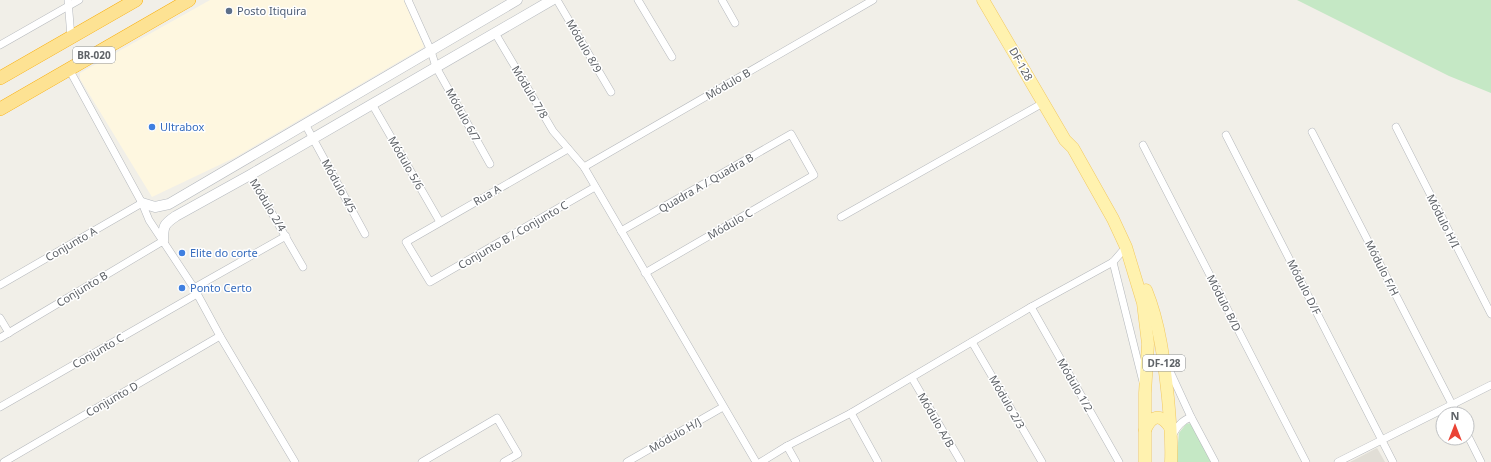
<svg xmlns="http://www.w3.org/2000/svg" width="1491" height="462" font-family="'Noto Sans',sans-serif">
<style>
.commercial{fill:#fef7e0}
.education{fill:#e1ded6}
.green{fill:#c5e8c5}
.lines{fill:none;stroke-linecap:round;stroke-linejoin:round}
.street-casing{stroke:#b5b8bc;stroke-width:8}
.secondary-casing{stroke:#b6babf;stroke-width:11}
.primary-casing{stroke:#f2c960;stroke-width:13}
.highway-casing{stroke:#f9ab00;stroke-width:14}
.street{stroke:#fff;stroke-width:7}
.secondary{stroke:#fff;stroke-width:10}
.primary{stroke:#fff2af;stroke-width:12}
.highway{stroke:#fde293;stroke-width:13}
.service-dot{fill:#5c6f8a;stroke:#fff;stroke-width:1.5}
.shop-dot{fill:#3f7fe0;stroke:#fff;stroke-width:1.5}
.labels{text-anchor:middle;stroke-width:3;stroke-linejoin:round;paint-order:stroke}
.shield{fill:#fff;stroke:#8f9295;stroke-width:1}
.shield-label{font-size:10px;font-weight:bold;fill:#5f6368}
.service-label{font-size:11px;fill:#4e5e75;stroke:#fff;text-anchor:start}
.street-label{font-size:11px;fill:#5f6368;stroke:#fff}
.shop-label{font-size:11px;fill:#366cbe;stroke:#fff;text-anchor:start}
</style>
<rect width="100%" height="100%" fill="#f1efe8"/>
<polygon class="commercial" points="210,0 405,0 424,47 234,158 152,197 80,79 80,73"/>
<polygon class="education" points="1377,448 1385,462 1350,462"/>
<g class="green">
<polygon points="1297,0 1491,0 1491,93 1449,76"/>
<polygon points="1191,423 1211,462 1176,462 1179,433 1186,424"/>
</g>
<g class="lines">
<g class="street-casing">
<g id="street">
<polyline points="68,0 71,37"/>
<polyline points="408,0 431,51 436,67 490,164"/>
<polyline points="557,0 611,92"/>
<polyline points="638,0 672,57"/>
<polyline points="722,0 735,23"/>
<polyline points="495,33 553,131 584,167 756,462"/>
<polyline points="0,45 79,0"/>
<polyline points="69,69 142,203 149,220 194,288 220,336 295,462"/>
<polyline points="372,104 440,222"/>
<polyline points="305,124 365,234"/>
<polyline points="1396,127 1491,314"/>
<polyline points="1312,132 1457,414"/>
<polyline points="1226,135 1393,462"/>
<polyline points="1143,145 1306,462"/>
<polyline points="568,149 406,242 430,282 595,187"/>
<polyline points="584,167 873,0"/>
<polyline points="250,175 303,267"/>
<polyline points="841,217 1043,103"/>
<polyline points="621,231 791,134 814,175 645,273"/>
<polyline points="1113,262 1143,382"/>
<polyline points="0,285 142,203"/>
<polyline points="194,288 286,236"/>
<polyline points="1031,307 1119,462"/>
<polyline points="0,318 9,333"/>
<polyline points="0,338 163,241"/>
<polyline points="972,342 1042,462"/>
<polyline points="1167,365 1191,417 1215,462"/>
<polyline points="912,378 961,462"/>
<polyline points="0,407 197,294"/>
<polyline points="851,413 878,462"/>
<polyline points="1467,434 1481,462"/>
<path d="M1172,436c5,-9 9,-15 19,-19"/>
<polyline points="787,446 796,462"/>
<polyline points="4,462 220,336"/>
<polyline points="422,462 497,418 518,454 504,462"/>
<polyline points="627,462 723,407"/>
<polyline points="761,462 787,446 851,413 1031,307 1113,262 1126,247"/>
<polyline points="1338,462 1491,385"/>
</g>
</g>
<g class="secondary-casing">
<g id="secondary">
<polyline points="142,203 155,207 169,204 517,0"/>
<path d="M163,241c0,-15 1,-17 13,-25l74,-41 302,-175"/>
</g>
</g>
<g class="primary-casing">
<g id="primary">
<polyline points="983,0 1065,140 1073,148 1113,219 1126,247 1143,303 1148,344 1145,393 1145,462"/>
<path d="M1146,290c14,34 18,71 22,108 2,21 4,43 3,64"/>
<path d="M1145,430c7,-15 15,-17 25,-3"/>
</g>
</g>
<g class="highway-casing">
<g id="highway">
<polyline points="0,78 136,0"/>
<polyline points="0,109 189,0"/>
</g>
</g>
<use href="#street" class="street"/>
<use href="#secondary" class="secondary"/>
<use href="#primary" class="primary"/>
<use href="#highway" class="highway"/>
</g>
<circle class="service-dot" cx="229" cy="11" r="4"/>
<g class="shop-dot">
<circle cx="152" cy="127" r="4"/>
<circle cx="182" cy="253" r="4"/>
<circle cx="182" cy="288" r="4"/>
</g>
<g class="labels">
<g class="shield">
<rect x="73" y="47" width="42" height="16" rx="3"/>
<rect x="1143" y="355" width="42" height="16" rx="3"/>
</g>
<g class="shield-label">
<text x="94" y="59">BR-020</text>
<text x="1164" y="367">DF-128</text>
</g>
<g class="service-label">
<text x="237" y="15">Posto Itiquira</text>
</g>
<g class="street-label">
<text transform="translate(584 46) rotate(60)" y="4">Módulo 8/9</text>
<text transform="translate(1021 64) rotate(61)" y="4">DF-128</text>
<text transform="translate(728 84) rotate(-30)" y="4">Módulo B</text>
<text transform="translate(530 92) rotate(59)" y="4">Módulo 7/8</text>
<text transform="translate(463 115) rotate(61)" y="4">Módulo 6/7</text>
<text transform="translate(406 163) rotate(60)" y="4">Módulo 5/6</text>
<text transform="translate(706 183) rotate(-30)" y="4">Quadra A / Quadra B</text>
<text transform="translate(339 186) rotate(61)" y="4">Módulo 4/5</text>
<text transform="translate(487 195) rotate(-30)" y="4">Rua A</text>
<text transform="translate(268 205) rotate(59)" y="4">Módulo 2/4</text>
<text transform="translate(1443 221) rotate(63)" y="4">Módulo H/I</text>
<text transform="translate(730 224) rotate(-30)" y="4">Módulo C</text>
<text transform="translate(513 235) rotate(-30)" y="4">Conjunto B / Conjunto C</text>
<text transform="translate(71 244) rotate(-30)" y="4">Conjunto A</text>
<text transform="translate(1382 268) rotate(63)" y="4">Módulo F/H</text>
<text transform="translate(1304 287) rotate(63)" y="4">Módulo D/F</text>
<text transform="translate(82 289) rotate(-31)" y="4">Conjunto B</text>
<text transform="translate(1224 303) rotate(63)" y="4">Módulo B/D</text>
<text transform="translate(98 351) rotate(-30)" y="4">Conjunto C</text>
<text transform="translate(1075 385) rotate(60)" y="4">Módulo 1/2</text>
<text transform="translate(112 399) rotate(-30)" y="4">Conjunto D</text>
<text transform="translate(1007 402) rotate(60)" y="4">Módulo 2/3</text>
<text transform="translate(936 420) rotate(60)" y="4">Módulo A/B</text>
<text transform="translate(675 435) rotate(-30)" y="4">Módulo H/J</text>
</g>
<g class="shop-label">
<text x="160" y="131">Ultrabox</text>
<text x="190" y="257">Elite do corte</text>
<text x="190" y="292">Ponto Certo</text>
</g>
</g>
<g transform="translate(1455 426)"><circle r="19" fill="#ffffff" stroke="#bfc1c3"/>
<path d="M0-3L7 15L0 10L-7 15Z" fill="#ea4335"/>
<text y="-6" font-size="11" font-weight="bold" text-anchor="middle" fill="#5f6368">N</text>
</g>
</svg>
